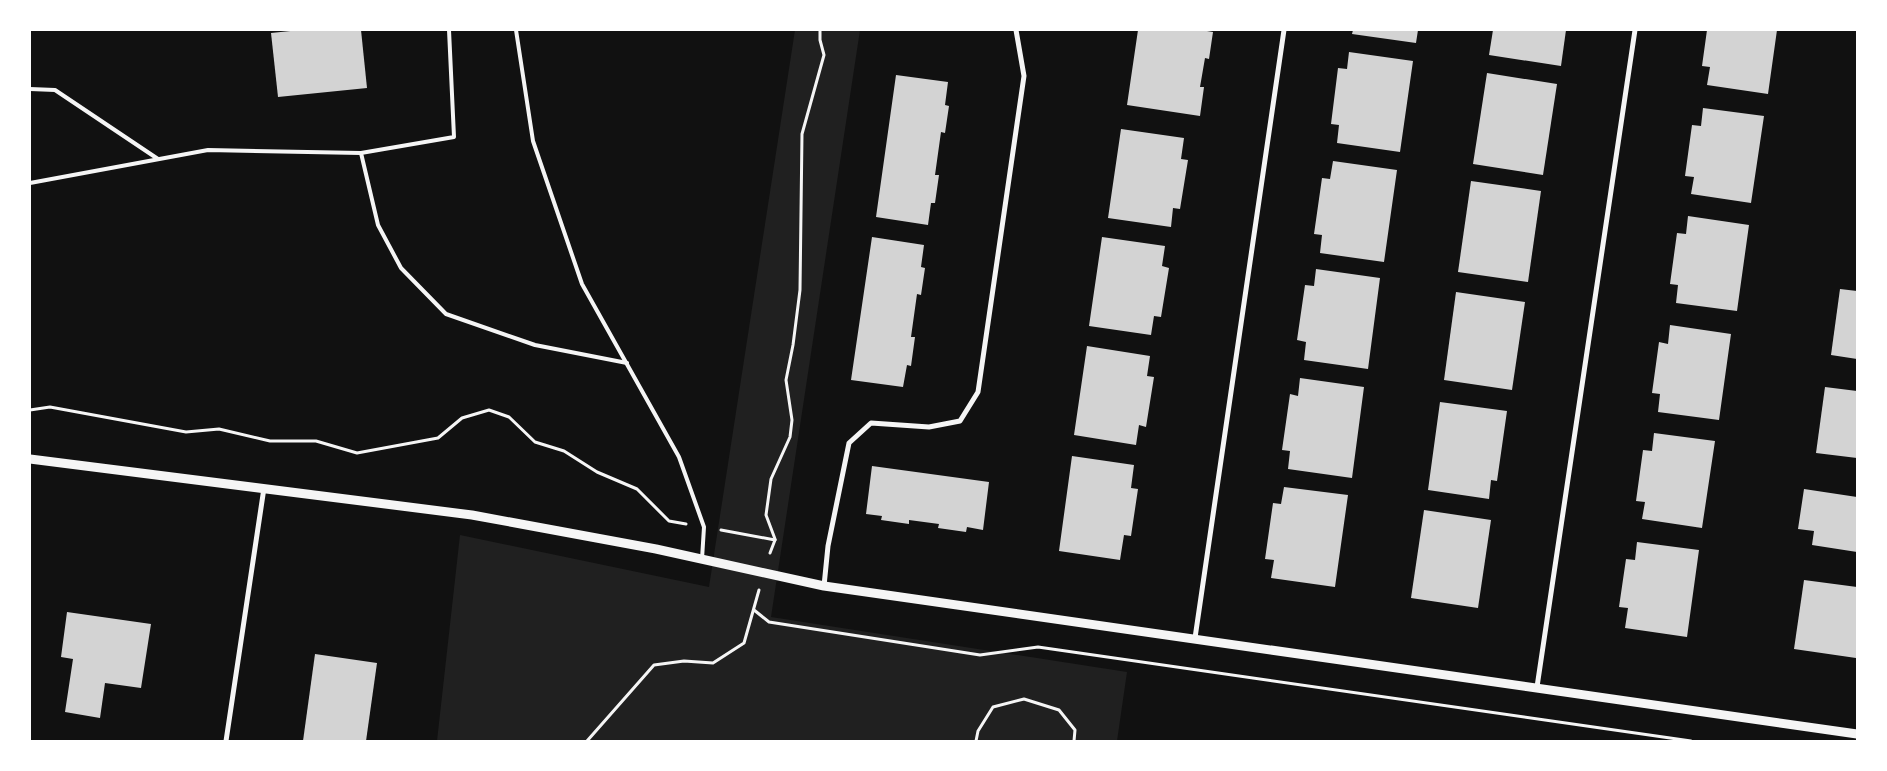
<svg xmlns="http://www.w3.org/2000/svg" width="1887" height="771" font-family="Lora,serif">
<style>
.green{fill:#202020}
.building{fill:#d3d3d3}
.lines{fill:none;stroke-linecap:round;stroke-linejoin:round}
.path{stroke:#f5f5f5;stroke-width:3}
.service{stroke:#f5f5f5;stroke-width:4}
.minor{stroke:#f5f5f5;stroke-width:5}
.tertiary{stroke:#f5f5f5;stroke-width:9}
</style>
<rect width="100%" height="100%" fill="#111"/>
<polygon class="green" points="795,30 860,30 771,617 1127,672 1117,741 437,741 460,535 709,587"/>
<g class="building">
<polygon points="300,30 361,30 367,88 278,97 271,33"/>
<polygon points="1138,30 1201,30 1213,32 1209,59 1205,58 1200,87 1204,87 1200,116 1127,105"/>
<polygon points="1353,30 1418,30 1416,43 1352,34"/>
<polygon points="1493,30 1566,30 1561,66 1489,55"/>
<polygon points="1707,30 1777,30 1768,94 1707,85 1710,67 1702,66"/>
<polygon points="1349,52 1413,61 1400,152 1337,143 1339,125 1331,124 1338,68 1347,69"/>
<polygon points="1487,73 1557,84 1543,175 1473,164"/>
<polygon points="896,75 948,82 945,105 949,106 945,133 941,132 935,175 939,175 935,203 931,203 928,225 876,217"/>
<polygon points="1703,108 1764,116 1751,203 1691,194 1694,177 1685,176 1692,125 1701,126"/>
<polygon points="1121,129 1184,138 1181,159 1188,160 1180,209 1173,208 1171,227 1108,218"/>
<polygon points="1333,161 1397,170 1384,262 1320,253 1322,235 1314,234 1322,178 1330,179"/>
<polygon points="1471,181 1541,191 1528,282 1458,272"/>
<polygon points="1688,216 1749,225 1737,311 1676,303 1678,285 1670,284 1677,233 1686,234"/>
<polygon points="872,237 924,245 921,267 925,268 921,295 917,294 911,337 915,337 911,366 907,365 903,387 851,380"/>
<polygon points="1102,237 1165,246 1162,266 1169,268 1161,317 1154,316 1151,335 1089,326"/>
<polygon points="1316,269 1380,278 1368,369 1304,360 1306,342 1297,340 1305,285 1314,286"/>
<polygon points="1840,289 1857,291 1857,359 1831,355"/>
<polygon points="1456,292 1525,302 1512,390 1444,380"/>
<polygon points="1670,325 1731,334 1719,420 1658,412 1660,394 1652,393 1659,342 1668,344"/>
<polygon points="1087,346 1150,356 1147,376 1154,377 1146,427 1139,425 1136,445 1074,435"/>
<polygon points="1300,378 1364,387 1352,478 1288,469 1290,451 1282,450 1290,394 1298,396"/>
<polygon points="1825,387 1857,391 1857,458 1816,453"/>
<polygon points="1440,402 1507,411 1497,481 1491,480 1489,499 1428,490"/>
<polygon points="1654,433 1715,441 1702,528 1642,519 1645,502 1636,501 1643,450 1652,451"/>
<polygon points="1072,456 1134,465 1131,488 1138,489 1131,536 1124,535 1120,560 1059,551"/>
<polygon points="872,466 989,482 983,530 967,527 966,532 938,528 939,524 909,520 909,524 881,520 882,516 866,514"/>
<polygon points="1284,487 1348,495 1335,587 1271,578 1274,560 1265,559 1273,503 1281,504"/>
<polygon points="1804,489 1857,497 1857,552 1812,545 1814,531 1798,529"/>
<polygon points="1424,510 1491,520 1478,608 1411,598"/>
<polygon points="1637,542 1699,550 1687,637 1625,628 1628,608 1619,607 1626,559 1635,560"/>
<polygon points="1804,580 1857,587 1856,658 1794,649"/>
<polygon points="67,612 151,624 141,688 105,683 100,718 65,712 73,659 61,657"/>
<polygon points="315,654 377,663 366,741 303,741"/>
</g>
<g class="lines">
<g class="path">
<polyline points="30,410 50,407 186,432 219,429 270,441 316,441 357,453 438,438 462,418 489,410 509,417 535,442 564,451 597,472 637,489 669,521 686,524"/>
<polyline points="721,530 775,540"/>
<polyline points="775,539 766,515 771,479 790,437 792,420 786,380 793,345 800,290 802,134 824,55 820,40 820,30"/>
<polyline points="770,553 775,540"/>
<polyline points="754,610 769,622 980,655 1038,647 1691,741"/>
<polyline points="587,741 654,665 684,661 713,663 744,643 759,590"/>
<polyline points="976,741 978,731 993,707 1024,699 1059,710 1075,730 1074,741"/>
</g>
<g class="service">
<polyline points="449,30 454,137 361,153 378,225 401,268 446,314 535,345 627,363"/>
<polyline points="516,30 533,141 582,284 679,457 704,527 702,559"/>
<polyline points="30,89 55,90 158,159"/>
<polyline points="30,183 208,150 361,153"/>
</g>
<g class="minor">
<polyline points="824,586 828,546 849,443 871,423 929,427 960,421 978,392 1024,76 1016,30"/>
<polyline points="1195,638 1284,30"/>
<polyline points="1537,687 1635,30"/>
<polyline points="226,741 264,488"/>
</g>
<polyline class="tertiary" points="30,459 472,515 656,549 824,586 1857,734"/>
</g>
<rect width="1887" height="771" fill="none" stroke="#ffffff" stroke-width="62"/>
</svg>
